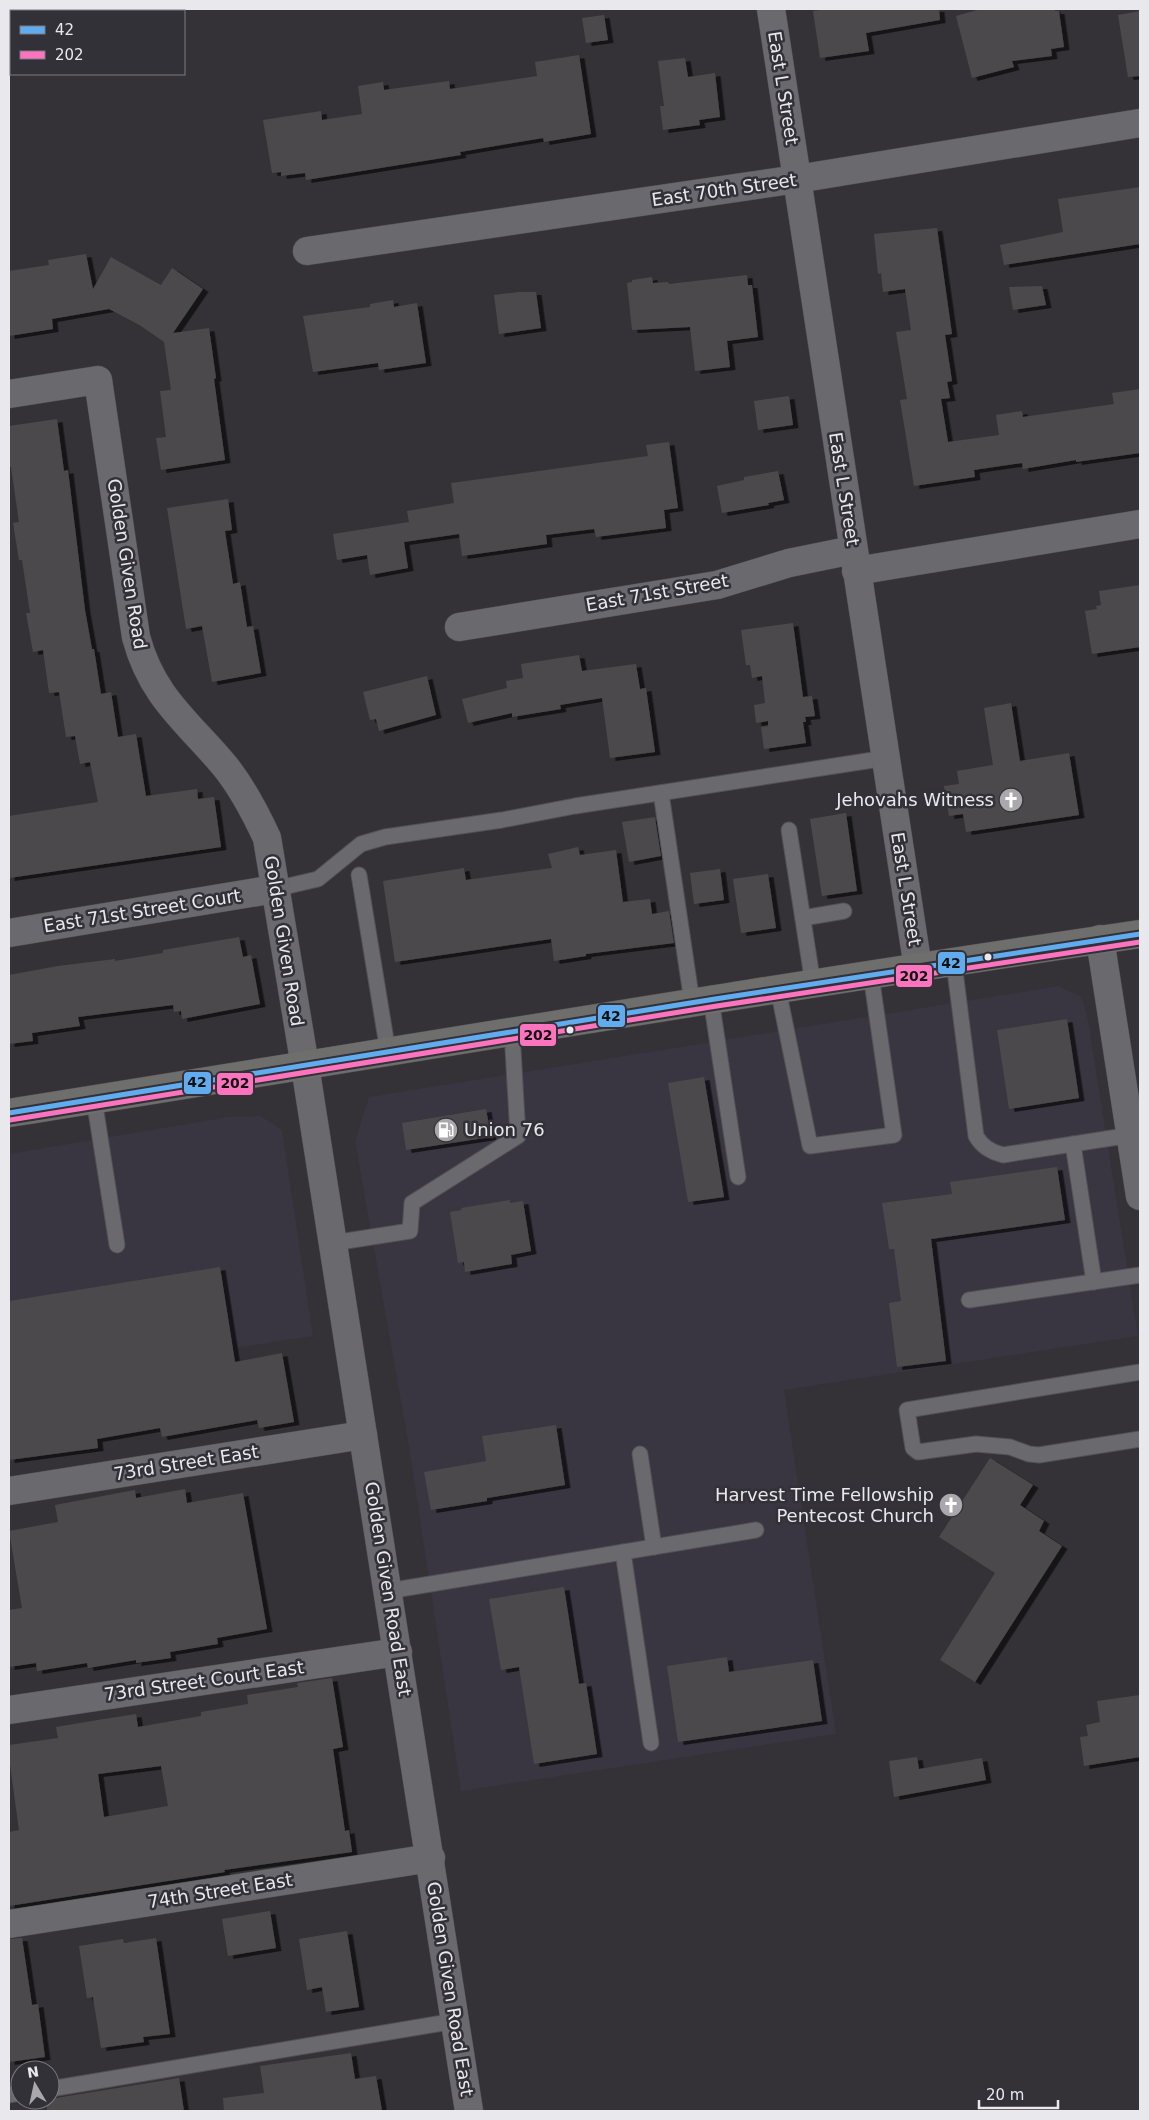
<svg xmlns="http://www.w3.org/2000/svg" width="1149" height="2120" font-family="'DejaVu Sans',sans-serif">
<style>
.built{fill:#393541}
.building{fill:#4c494b;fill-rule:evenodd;filter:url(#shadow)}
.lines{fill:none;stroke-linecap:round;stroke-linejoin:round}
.service-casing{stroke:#525054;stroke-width:17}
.minor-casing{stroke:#525054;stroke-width:29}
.tertiary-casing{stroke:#525054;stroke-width:29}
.primary-casing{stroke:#525054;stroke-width:29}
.service{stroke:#6a696d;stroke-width:15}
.minor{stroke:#6a696d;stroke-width:28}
.tertiary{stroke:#6a696d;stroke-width:28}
.primary{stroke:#6e6f6d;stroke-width:28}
.bus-1-casing{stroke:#333138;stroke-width:9}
.bus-2-casing{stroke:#333138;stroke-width:9}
.bus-1{stroke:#60acee;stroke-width:5}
.bus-2{stroke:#fc73be;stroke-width:5}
.bus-dot{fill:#e9e8ec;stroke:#333138;stroke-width:2}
.labels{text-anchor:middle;stroke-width:5;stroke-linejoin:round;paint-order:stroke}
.street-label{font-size:18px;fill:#e9e8ec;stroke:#333138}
.poi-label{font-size:18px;fill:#e9e8ec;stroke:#333138;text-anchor:end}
.line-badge{stroke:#333138;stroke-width:2}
.pale-badge-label{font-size:14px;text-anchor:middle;font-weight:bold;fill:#111}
</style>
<defs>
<filter id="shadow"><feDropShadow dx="5.5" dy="3" stdDeviation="0" flood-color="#0009"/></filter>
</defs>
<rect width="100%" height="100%" fill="#343237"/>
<g class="built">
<polygon points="1059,986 1082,997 1088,1020 1138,1336 784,1390 836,1734 461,1791 409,1447 355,1141 369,1097"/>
<polygon points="261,1116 282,1130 313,1336 9,1383 9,1154 228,1117"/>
</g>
<g class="building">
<polygon points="826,9 939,9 940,20 866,33 869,51 820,58 813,11"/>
<polygon points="981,9 1055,9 1055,11 1059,11 1064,47 1051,49 1052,56 1012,61 1014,67 972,78 956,16"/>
<polygon points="1140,11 1140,76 1128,77 1118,15"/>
<polygon points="604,15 608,40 586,43 582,18"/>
<polygon points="579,55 591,134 544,142 543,138 460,152 461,155 306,180 305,173 281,176 281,172 272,173 263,120 321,111 322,120 362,114 358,86 383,82 384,90 449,81 450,89 537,76 535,62"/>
<polygon points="685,58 688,77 715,73 720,117 699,120 700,125 663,130 660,106 664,106 658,61"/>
<polygon points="1140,187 1140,244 1004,265 1000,245 1063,232 1058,199"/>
<polygon points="937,228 952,334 945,335 952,381 947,382 950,398 941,399 948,442 999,435 996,415 1022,411 1023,417 1114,404 1112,393 1140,389 1140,453 1076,462 1076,460 1023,469 1022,463 974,470 975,477 914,486 900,400 907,399 896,332 911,330 905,289 883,292 881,273 878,274 874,234"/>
<polygon points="86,254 93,289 111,257 161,285 172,268 203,289 173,333 209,328 216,378 214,379 225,460 161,470 156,438 166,437 160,391 171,390 164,342 141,326 109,309 52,319 53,329 9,336 9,271 49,265 48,260"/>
<polygon points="747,275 748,285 752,285 758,337 727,341 730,367 695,371 690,327 632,330 627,283 632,282 632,280 652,277 653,283 668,282 669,284"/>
<polygon points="1042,286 1046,305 1013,310 1009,287"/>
<polygon points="519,292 536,292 541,328 499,334 494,295"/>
<polygon points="393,300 394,307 417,303 426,363 379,370 378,363 313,372 303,316 370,307 370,304"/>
<polygon points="789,396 793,425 758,430 754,401"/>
<polygon points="57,419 64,471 68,470 85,610 92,649 94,649 101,694 111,692 118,737 136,734 146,796 197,789 198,799 214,797 221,847 9,878 9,816 98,802 90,762 80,764 75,736 66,737 59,692 49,693 43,650 33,652 26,613 30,613 22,560 19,560 13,523 19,522 11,467 9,467 9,426"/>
<polygon points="669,442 678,508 664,510 666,528 596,537 594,529 546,535 547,544 462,556 459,534 404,542 408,568 370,575 367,555 337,560 333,534 409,522 407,511 454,503 451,483 648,456 646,445"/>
<polygon points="778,471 784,500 768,503 769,505 722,513 717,486 744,480 744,477"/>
<polygon points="228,499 232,530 225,531 233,584 240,582 247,627 253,626 261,673 212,682 202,626 186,629 167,508"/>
<polygon points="1140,585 1140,647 1092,654 1085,611 1097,609 1096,606 1101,605 1099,591"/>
<polygon points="793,623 803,697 812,696 815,716 805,717 806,722 803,722 806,743 764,749 761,727 768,726 768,721 756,723 754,705 765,703 762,676 752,678 750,665 746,665 741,630"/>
<polygon points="579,655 582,671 636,664 640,689 646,688 655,752 610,758 602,698 560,705 561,709 512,717 512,713 468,723 462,699 507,688 506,681 523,678 521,664"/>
<polygon points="427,676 436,715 379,731 376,719 370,720 363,692"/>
<polygon points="1011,703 1020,761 1069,753 1079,815 966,832 963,814 949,816 944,786 959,784 957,771 993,765 984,708"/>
<polygon points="846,813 857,891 822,896 810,819"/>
<polygon points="655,817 661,856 629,862 622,822"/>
<polygon points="578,847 580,855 616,850 623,902 650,899 652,914 669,911 674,943 586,954 586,956 554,961 551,939 395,962 383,881 464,868 466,880 552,868 548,854"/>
<polygon points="720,869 724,900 694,904 690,873"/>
<polygon points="768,874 776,928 741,933 733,879"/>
<polygon points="239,937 243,957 251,955 260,1004 182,1019 181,1011 174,1012 173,1005 78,1017 80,1026 32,1033 33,1041 9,1044 9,975 58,966 115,959 115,961 163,953 163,950"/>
<polygon points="1067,1019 1079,1098 1009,1109 997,1030"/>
<polygon points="704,1077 724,1197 688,1202 668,1083"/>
<polygon points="486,1109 491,1137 406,1150 402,1123"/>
<polygon points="1057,1167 1065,1220 931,1239 946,1361 897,1367 889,1303 901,1301 894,1249 889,1249 882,1203 952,1194 950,1182"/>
<polygon points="510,1200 510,1203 523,1201 531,1251 511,1255 512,1264 465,1272 464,1262 458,1263 450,1212 462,1210 461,1208"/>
<polygon points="220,1267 235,1362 282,1353 294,1422 259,1428 257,1420 162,1437 160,1428 97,1439 98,1448 9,1460 9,1301"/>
<polygon points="556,1425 565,1485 487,1498 487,1501 431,1510 424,1472 486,1461 482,1436"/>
<polygon points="990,1458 1033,1485 1020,1505 1044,1521 1039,1531 1062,1546 975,1682 940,1660 995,1573 939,1537"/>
<polygon points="185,1489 187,1503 243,1493 267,1629 217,1638 218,1644 170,1652 171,1658 136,1663 136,1660 88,1668 87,1663 37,1671 36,1663 9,1667 9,1610 22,1608 9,1531 58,1522 55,1505 135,1490 136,1498"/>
<polygon points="564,1587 579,1684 586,1683 597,1754 534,1764 519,1667 501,1670 489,1599"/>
<polygon points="727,1657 729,1672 813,1660 822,1721 678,1742 667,1666"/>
<path d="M332,1678l11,69 -10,2 12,82 4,-1 3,22 -128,18 1,2 -216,34v-74l10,-2 -10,-73v-12l49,-7 -2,-11 48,-8 32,-5 2,13 63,-11v-4l47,-8 -1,-9 51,-8 -1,-4zM161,1766l7,40 -64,11 -6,-43z"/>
<polygon points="1140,1695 1140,1757 1084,1766 1080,1737 1088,1736 1086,1725 1100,1722 1097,1701"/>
<polygon points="917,1757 919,1769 982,1758 986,1780 894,1797 889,1761"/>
<polygon points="270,1911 276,1948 228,1956 222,1919"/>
<polygon points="347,1931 359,2007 326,2012 322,1987 307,1990 299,1939"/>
<polygon points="22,1938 32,2005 38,2004 45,2057 9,2062 9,1939"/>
<polygon points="156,1938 170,2034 143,2037 144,2042 101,2048 93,1997 87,1998 79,1946 123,1939 124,1943"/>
<polygon points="351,2053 355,2079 376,2076 382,2111 224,2111 223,2098 264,2093 260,2066"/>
<polygon points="179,2078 184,2111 47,2111 47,2100 50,2099"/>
</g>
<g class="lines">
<g class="service-casing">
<g id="service">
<polyline points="661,793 692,1002"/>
<polyline points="789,830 813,984"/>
<polyline points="359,875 388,1052"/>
<polyline points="275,889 318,879 361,844 385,837 502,820 575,806 886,758"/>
<polyline points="803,918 844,911"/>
<path d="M954,963l22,173c6,11 15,16 27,19l128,-20"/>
<polyline points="778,989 810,1146 894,1135 871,975"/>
<polyline points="711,999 738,1177"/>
<polyline points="94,1099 117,1245"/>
<polyline points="1073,1144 1094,1282"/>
<polyline points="333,1243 410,1231 412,1203 518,1136 512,1032"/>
<polyline points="969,1300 1140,1275"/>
<polyline points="1140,1372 907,1410 913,1448 918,1452 976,1444 1010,1447 1029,1454 1039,1455 1140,1439"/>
<polyline points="640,1454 654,1547"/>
<polyline points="623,1552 651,1743"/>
<polyline points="388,1591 756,1530"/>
<polyline points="50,2089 455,2021"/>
<polyline points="9,2095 20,2093"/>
</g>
</g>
<g class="minor-casing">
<g id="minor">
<polyline points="771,9 918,968"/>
<polyline points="307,251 797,179 1140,123"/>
<path d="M9,394l89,-14 38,257c16,60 51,84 88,128 18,22 31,47 43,73l38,228"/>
<polyline points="856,571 1140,524"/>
<polyline points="459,627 717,585 789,563 853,550"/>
<polyline points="9,933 275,889"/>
<polyline points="1100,939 1140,1196"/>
<polyline points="9,1491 363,1435"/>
<polyline points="9,1710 398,1652"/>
<polyline points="9,1924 431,1858"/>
</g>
</g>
<g class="tertiary-casing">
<polyline id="tertiary" points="305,1066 469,2111"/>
</g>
<g class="primary-casing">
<path id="primary" d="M9,1113c377,-60 753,-124 1131,-179"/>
</g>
<use href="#service" class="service"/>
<use href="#minor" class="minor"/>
<use href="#tertiary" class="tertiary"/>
<use href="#primary" class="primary"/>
<g class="bus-1-casing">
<polyline id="bus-1" points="9,1113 715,999 1140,934"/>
</g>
<g class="bus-2-casing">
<polyline id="bus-2" points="10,1120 717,1006 1140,942"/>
</g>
<use href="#bus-1" class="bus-1"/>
<use href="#bus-2" class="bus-2"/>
</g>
<defs>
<g id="church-disc" transform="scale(1.25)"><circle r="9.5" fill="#aaa8ad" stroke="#333138"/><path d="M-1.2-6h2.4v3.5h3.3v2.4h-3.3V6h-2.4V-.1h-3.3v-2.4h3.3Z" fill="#fff"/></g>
<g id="fuel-disc" transform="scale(1.25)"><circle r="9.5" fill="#aaa8ad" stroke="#333138"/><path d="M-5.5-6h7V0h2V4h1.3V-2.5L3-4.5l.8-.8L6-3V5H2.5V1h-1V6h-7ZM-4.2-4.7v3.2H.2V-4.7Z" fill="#fff"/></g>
</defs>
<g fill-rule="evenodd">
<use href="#church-disc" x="1011" y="800"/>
<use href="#fuel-disc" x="446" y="1130"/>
<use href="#church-disc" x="951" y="1505"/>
</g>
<g class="bus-dot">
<circle cx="988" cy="957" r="4.5"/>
<circle cx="570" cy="1030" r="4.5"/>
</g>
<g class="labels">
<g class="street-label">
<text transform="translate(783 88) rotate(81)" y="6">East L Street</text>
<text transform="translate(724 190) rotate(-8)" y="6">East 70th Street</text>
<text transform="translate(844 489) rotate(81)" y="6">East L Street</text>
<text transform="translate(127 564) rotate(81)" y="6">Golden Given Road</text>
<text transform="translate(657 593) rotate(-10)" y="6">East 71st Street</text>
<text transform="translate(906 889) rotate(81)" y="6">East L Street</text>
<text transform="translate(142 911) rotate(-9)" y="6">East 71st Street Court</text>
<text transform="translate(284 941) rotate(81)" y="6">Golden Given Road</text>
<text transform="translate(186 1463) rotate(-9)" y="6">73rd Street East</text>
<text transform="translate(388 1589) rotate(81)" y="6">Golden Given Road East</text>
<text transform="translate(204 1681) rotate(-8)" y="6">73rd Street Court East</text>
<text transform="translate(220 1891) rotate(-9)" y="6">74th Street East</text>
<text transform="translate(450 1989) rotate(81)" y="6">Golden Given Road East</text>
</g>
<g class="poi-label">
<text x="994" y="806">Jehovahs Witness</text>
<text x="464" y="1136" text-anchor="start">Union 76</text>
<text x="934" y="1501">Harvest Time Fellowship<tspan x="934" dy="21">Pentecost Church</tspan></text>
</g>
</g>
<g class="line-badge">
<rect x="937" y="951" width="29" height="24" rx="5" fill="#60acee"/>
<rect x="895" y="964" width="38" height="24" rx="5" fill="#fc73be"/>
<rect x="597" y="1004" width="29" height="24" rx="5" fill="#60acee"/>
<rect x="519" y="1023" width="38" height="24" rx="5" fill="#fc73be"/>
<rect x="183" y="1071" width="29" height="24" rx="5" fill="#60acee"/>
<rect x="216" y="1072" width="38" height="24" rx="5" fill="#fc73be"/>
</g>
<g class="pale-badge-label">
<text x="951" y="968">42</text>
<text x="914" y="981">202</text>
<text x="611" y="1021">42</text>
<text x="538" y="1040">202</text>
<text x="197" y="1087">42</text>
<text x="235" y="1088">202</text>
</g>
<rect width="1149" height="2120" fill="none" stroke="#e9e8ec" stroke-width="20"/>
<rect x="10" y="10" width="175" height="65" fill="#333138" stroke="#7c7a80"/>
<rect x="20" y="26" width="25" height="8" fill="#60acee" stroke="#7c7a80"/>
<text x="55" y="35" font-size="15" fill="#e9e8ec">42</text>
<rect x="20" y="51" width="25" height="8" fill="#fc73be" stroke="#7c7a80"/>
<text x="55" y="60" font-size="15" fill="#e9e8ec">202</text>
<g transform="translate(35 2085) rotate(351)"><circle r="24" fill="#333138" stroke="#7c7a80"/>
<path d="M0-4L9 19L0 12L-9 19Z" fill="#aaa8ad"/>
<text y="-8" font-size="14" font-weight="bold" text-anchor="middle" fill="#e9e8ec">N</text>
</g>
<path d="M979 2100v8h79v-8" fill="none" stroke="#e9e8ec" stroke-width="2.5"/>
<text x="986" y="2100" font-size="15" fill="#e9e8ec" stroke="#333138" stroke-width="4" paint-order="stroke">20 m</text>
</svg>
